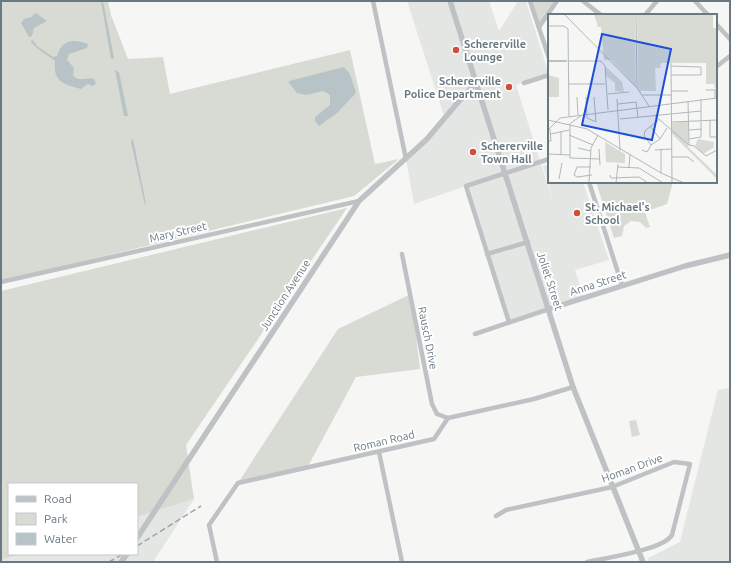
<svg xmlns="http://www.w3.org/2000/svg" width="731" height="563" font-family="Ubuntu,sans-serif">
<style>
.built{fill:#e4e6e4}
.green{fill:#d7dbd3}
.water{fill:#b8c3c7}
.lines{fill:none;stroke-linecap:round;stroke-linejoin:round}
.minor{stroke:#bec2c5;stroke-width:4.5}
.tertiary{stroke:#bec2c5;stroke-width:5.5}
.rail{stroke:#9ea5a9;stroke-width:1.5;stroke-dasharray:6 3;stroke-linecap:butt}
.poi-dot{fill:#d04f3a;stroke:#fff;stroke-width:1.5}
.labels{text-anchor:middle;stroke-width:4;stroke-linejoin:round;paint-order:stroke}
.poi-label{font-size:11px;font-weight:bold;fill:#697981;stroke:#fff;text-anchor:start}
.street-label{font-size:11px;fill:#697981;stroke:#fff}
.inset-river{fill:none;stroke:#b8c3c7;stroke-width:2}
.inset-road{fill:none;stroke:#b1b9bc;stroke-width:1}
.view{fill:#1d4ed8;fill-opacity:0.15;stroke:#1d4ed8;stroke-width:2}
.inset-edge{fill:none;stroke:#697981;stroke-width:2}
</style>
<rect width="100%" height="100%" fill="#f6f6f4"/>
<g class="built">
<polygon points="407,1 489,1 499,31 518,1 526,1 549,75 516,85 554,205 543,166 549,164 549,182 583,182 609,260 575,270 584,298 509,322 466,186 414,204 406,159 445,119"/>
<polygon points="730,388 730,562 649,562 648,558 680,542 718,390"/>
<polygon points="194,499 153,562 1,562 1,560 21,554 137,554 137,517"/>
</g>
<g class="green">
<polygon points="1,1 108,1 111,15 128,59 163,57 170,94 350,50 375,164 399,159 354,196 1,281"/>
<polygon points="532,1 559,1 539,27"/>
<polygon points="596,182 673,182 667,204 645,212 650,227 646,228 640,222 631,221 624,226 622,236 614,238"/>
<polygon points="347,208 186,445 194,499 137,517 137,484 9,484 9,554 21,554 1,560 1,291"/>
<polygon points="411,294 420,369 356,377 307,468 238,483 338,329"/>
<polygon points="636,420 640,435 632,437 629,421"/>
</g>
<g class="water">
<polygon points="101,1 103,1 114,58 111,59"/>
<polygon points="36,13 47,21 34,28 32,36 29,37 21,23 24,19 31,17"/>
<path d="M32,39l5,7 16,11 4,-1c4,-16 16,-18 31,-12l-1,4 -18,6 -2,6 7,8 -1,7c6,8 12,2 21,4l2,4 -3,3 -5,-2 -7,5c-19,-5 -28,-8 -26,-28l-18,-13 -6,-6z"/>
<polygon points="344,67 350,74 356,93 337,113 319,126 315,121 315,117 330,105 330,95 323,91 306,95 297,93 289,83 289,81"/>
<polygon points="115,70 119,72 128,116 124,116"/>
<polygon points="133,139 146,204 145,205 131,142"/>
</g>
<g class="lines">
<g class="minor">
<polyline points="373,1 406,159"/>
<polyline points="530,1 549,58"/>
<polyline points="583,1 601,15"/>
<polyline points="695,1 708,15"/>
<polyline points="645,15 657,1"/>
<polyline points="716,24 730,39"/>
<polyline points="539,27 557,1"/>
<polyline points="716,67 730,56"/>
<polyline points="524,83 549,75"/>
<polyline points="589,182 622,285"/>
<polyline points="402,254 432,404 437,414 448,418"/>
<polyline points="487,254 528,242"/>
<polyline points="1,282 359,201"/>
<polyline points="509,322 466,186 549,159"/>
<polyline points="475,334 549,309"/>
<polyline points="379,452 402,562"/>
<path d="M496,516l10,-6 106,-23 62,-25 16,2 -18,71c-9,15 -67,23 -85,27"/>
<polyline points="217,562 209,525 238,483 434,439 448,418 534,399 573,387"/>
</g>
<g class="tertiary">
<polyline points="450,1 573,387 643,562"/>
<polyline points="549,309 685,266 730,255"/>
<polyline points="137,538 359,201 427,139 460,100 476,83"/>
<polyline points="121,562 127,554"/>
</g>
<g class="rail">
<polyline points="137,546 201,506"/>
<polyline points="109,562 123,554"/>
</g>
</g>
<g class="poi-dot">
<circle cx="456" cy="50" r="4"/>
<circle cx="509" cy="87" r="4"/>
<circle cx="473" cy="152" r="4"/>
<circle cx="577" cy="213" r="4"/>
</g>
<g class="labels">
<g class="poi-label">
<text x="464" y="48">Schererville<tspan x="464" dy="13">Lounge</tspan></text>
<text x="501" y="85" text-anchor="end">Schererville<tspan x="501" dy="13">Police Department</tspan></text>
<text x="481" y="150">Schererville<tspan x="481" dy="13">Town Hall</tspan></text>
<text x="585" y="211">St. Michael's<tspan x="585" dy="13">School</tspan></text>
</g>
<g class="street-label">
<text transform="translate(178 232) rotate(-13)" y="4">Mary Street</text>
<text transform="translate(550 281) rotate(72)" y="4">Joliet Street</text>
<text transform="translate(598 283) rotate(-18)" y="4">Anna Street</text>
<text transform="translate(285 295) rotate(-57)" y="4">Junction Avenue</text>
<text transform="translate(428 338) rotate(79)" y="4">Rausch Drive</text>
<text transform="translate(384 441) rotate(-13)" y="4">Roman Road</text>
<text transform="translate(632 468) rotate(-20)" y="4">Homan Drive</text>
</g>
</g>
<g transform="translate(548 14)">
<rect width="169" height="169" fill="#f6f6f4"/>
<path d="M46,0h41l1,73 -25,-27h-7l-3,-33h-3zM89,0h76v14h4v70l-3,-14h-8v-21h-45l-1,5h-5l1,23h-15v3l-3,-6zM57,52l17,16 2,10 -9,-1v-8l-10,-8zM0,61l11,3v19h-11zM140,107v26l29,28v4l-45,-45v-11zM150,125l16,3 -1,6 -10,6 -8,-8zM57,128l20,12v9l-19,-1z" fill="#d7dbd3"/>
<path class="inset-river" d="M0,47h19"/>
<path class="inset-road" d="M16,0l73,74 12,18M88,0l1,74M0,12h16l4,3 1,87M21,47h32l4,5 3,44M123,49l1,120M123,52l30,1v8h-30M21,70h36M158,76h9v8M123,77h17M60,80l21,-2M94,81h30M29,83l1,18M38,83l1,21 9,4 -2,-25M69,85l3,51M140,87l1,44M70,90l18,-2 2,15M106,101l35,30M72,105l81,-8M0,106l39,9 74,44 23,10M162,106v17h7M124,108l45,-2M22,109v35l30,1M23,109l11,-8M102,112l10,13M0,116l12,-12 157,-20M141,116l13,-1M13,117v24M3,120l18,-4M21,121l24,10M141,125l12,-2v-38M0,127h3l-1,-12M103,131l-7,-9 1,-5 13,-11M141,131l5,1 12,10 11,-6M30,134l13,3M51,135l1,16M113,135v24M94,136l5,2 4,-7 9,-6 7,-11M107,136l17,-1M0,140l22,1M124,143h16l6,5M43,153h-14l-3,8 3,2 15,-2M70,153l21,1 24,15M81,153l1,-12M62,161l1,3 28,-1 9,6M11,165l3,-16M41,169l2,-35 7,-13M68,169l2,-19"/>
<path class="view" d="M54,20l69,15 -19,91 -70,-15z"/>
<rect width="169" height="169" class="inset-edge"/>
</g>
<rect width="731" height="563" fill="none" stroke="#697981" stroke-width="4"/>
<rect x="8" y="483" width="130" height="72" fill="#ffffff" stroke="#c3c9cd"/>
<rect x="16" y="496" width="20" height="6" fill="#bec2c5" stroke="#c3c9cd"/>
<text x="44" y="503" font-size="12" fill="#697981">Road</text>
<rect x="16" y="513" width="20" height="12" fill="#d7dbd3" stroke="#c3c9cd"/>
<text x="44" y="523" font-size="12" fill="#697981">Park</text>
<rect x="16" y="533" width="20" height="12" fill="#b8c3c7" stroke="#c3c9cd"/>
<text x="44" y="543" font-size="12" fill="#697981">Water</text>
</svg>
